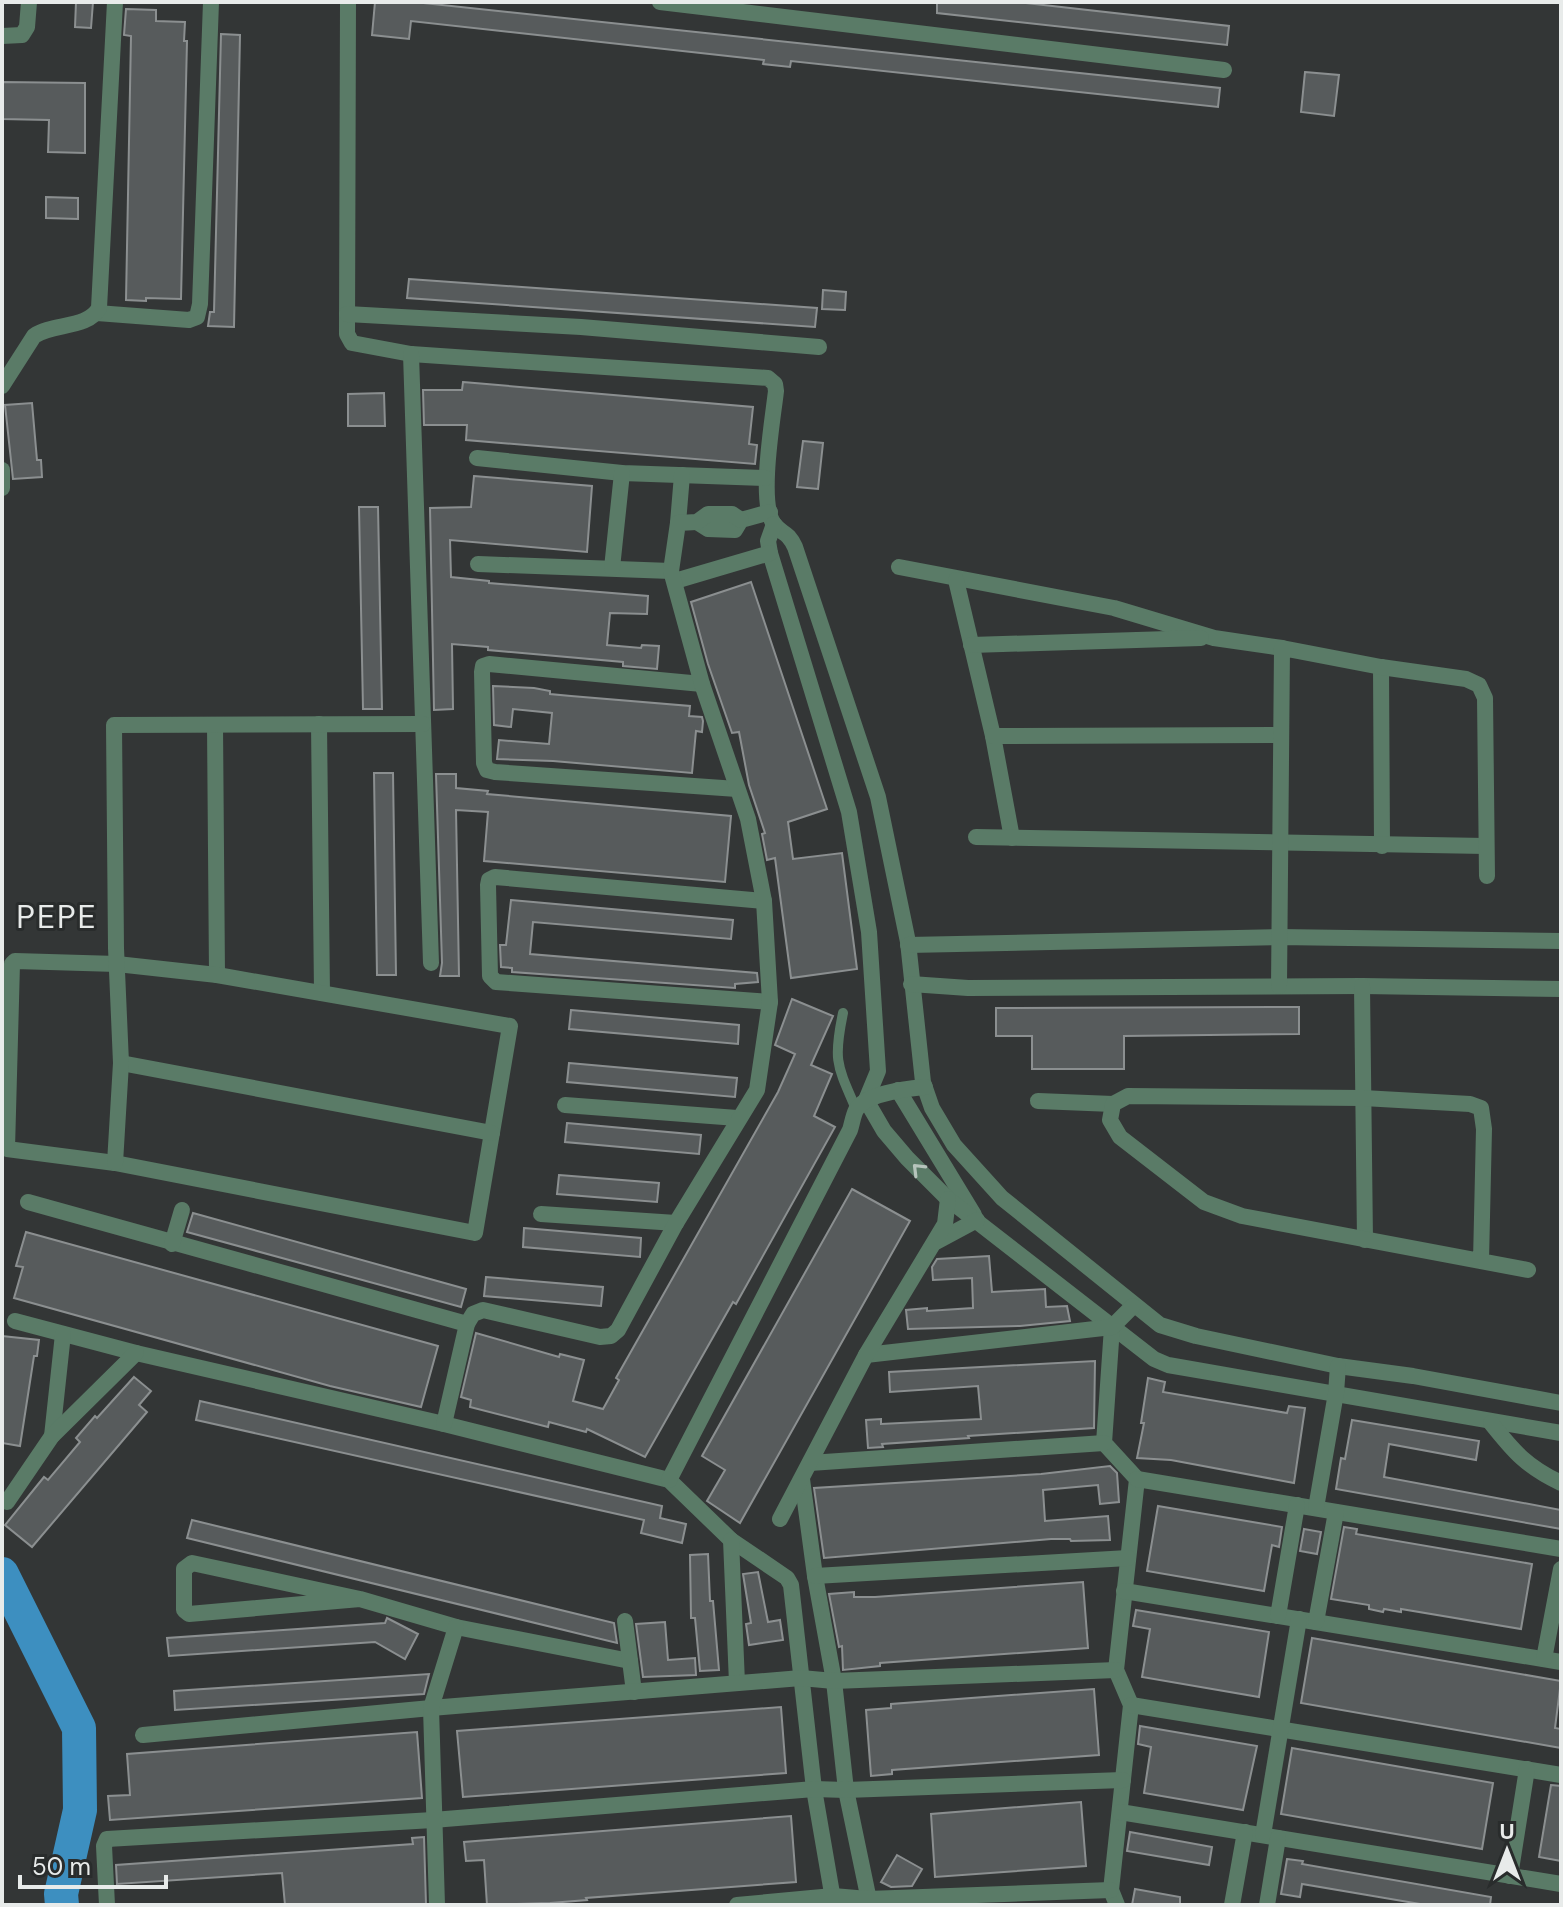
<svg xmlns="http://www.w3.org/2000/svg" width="1563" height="1907" font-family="'DM Sans',sans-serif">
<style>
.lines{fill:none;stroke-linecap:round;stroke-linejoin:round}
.river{stroke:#3d8fc0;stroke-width:34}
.building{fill:#575b5c;stroke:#8b8f90;stroke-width:2}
.service{stroke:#5a7b67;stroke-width:10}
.minor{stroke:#5a7b67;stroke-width:16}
.oneway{stroke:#b6c4bc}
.labels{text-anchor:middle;stroke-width:6;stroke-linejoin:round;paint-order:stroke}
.quarter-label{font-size:32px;letter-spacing:2px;fill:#e8ebea;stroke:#292c2c}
</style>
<rect width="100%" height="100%" fill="#333636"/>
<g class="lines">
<polyline class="river" points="2,1574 79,1728 80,1810 61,1894 62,1905"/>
</g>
<g class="building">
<polygon points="76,2 93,2 91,28 75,27"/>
<polygon points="375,2 414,2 1220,88 1218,107 791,61 790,67 763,64 764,60 411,21 409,39 372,35"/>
<polygon points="937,2 1017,2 1229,26 1227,45 937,13"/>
<polygon points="126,9 156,10 156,21 185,22 184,41 187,41 181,299 146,298 146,301 126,300 131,36 124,35"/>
<polygon points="221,34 240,35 234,327 208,326 210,312 214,312"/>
<polygon points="1305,72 1339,75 1334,116 1301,112"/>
<polygon points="2,82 85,83 85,153 48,152 49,120 2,119"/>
<polygon points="46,197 78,198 78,219 46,218"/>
<polygon points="409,279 817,308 815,327 407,298"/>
<polygon points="823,290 846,292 845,310 822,309"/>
<polygon points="463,382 753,407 749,444 757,445 755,464 466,440 467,425 424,425 423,390 462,390"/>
<polygon points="384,393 385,426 348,426 348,394"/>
<polygon points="32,403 37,460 41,460 42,477 13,479 5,405"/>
<polygon points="803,441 823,443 818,489 797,487"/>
<polygon points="474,476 592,486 587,552 450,540 451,577 489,581 489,583 648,596 647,614 610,613 607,645 641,648 642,645 659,646 657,669 623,666 623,662 488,650 488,647 452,644 453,709 434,710 430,508 471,507"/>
<polygon points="359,507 378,507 382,709 363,709"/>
<polygon points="751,582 827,809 788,822 793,859 842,853 857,969 791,978 775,858 767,860 762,834 765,833 749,785 739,732 732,733 708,664 691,602"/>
<polygon points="493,686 534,688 550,691 550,694 571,696 690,706 689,716 702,717 703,721 702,732 696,731 692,773 553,761 497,759 499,740 549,744 552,713 513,709 511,727 494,725"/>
<polygon points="374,773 393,773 396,975 377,975"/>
<polygon points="436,774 456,774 456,788 488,791 487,794 731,816 725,882 484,861 488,812 456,810 459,976 440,976 442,963"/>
<polygon points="511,900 733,920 731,939 533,922 530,954 757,973 758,982 735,984 735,988 512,972 512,968 501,967 500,945 506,945"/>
<polygon points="792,999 833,1016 811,1065 832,1074 814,1116 835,1127 736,1304 733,1302 645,1457 587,1429 586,1432 549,1422 548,1427 470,1407 471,1400 461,1397 476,1333 559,1357 560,1354 584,1360 573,1401 603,1409 619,1380 616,1378 778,1092 795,1054 775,1045"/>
<polygon points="1299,1007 1299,1034 1124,1036 1124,1069 1032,1069 1032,1036 996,1036 996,1008"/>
<polygon points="571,1010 739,1025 738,1044 569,1029"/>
<polygon points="569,1063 737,1078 735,1097 567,1082"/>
<polygon points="567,1123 701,1135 699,1154 565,1142"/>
<polygon points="559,1175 659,1183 657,1202 557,1194"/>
<polygon points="852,1189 910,1221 740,1523 707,1501 725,1470 702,1456"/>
<polygon points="193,1213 466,1289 461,1307 187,1232"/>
<polygon points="524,1228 641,1238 640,1257 523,1247"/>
<polygon points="26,1232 438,1346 421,1407 330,1386 14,1298 23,1267 16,1266"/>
<polygon points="989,1256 992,1292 1045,1289 1046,1307 1067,1306 1070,1321 1020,1326 908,1329 906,1310 927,1308 927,1311 973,1308 972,1278 933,1280 932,1267 937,1259"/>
<polygon points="486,1277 603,1287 601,1306 484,1296"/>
<polygon points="2,1336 39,1340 37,1356 34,1356 20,1446 2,1443"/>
<polygon points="1095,1361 1094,1428 968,1436 969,1438 882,1444 883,1447 868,1448 866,1420 881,1419 881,1424 981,1419 978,1386 890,1392 889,1372"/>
<polygon points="134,1377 151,1391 139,1405 147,1412 32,1547 5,1525 44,1477 48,1480 80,1442 76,1438 95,1416 97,1418"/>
<polygon points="1148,1378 1165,1382 1163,1392 1287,1413 1289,1406 1305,1408 1294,1483 1171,1460 1137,1458 1144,1423 1141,1423"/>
<polygon points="200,1401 662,1506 660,1518 686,1524 682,1543 641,1533 644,1520 196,1420"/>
<polygon points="1352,1420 1479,1441 1476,1460 1389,1444 1384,1477 1561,1510 1561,1529 1336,1489 1341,1458 1345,1459"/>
<polygon points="1110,1466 1117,1473 1119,1502 1100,1504 1098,1485 1043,1490 1045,1521 1108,1516 1110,1540 1071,1541 1070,1539 1051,1539 824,1558 814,1488 1041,1474"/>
<polygon points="1158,1506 1282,1527 1279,1547 1272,1545 1264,1591 1147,1571"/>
<polygon points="192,1520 614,1623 617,1643 187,1538"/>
<polygon points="1344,1527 1357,1529 1356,1534 1532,1564 1521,1629 1401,1609 1401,1612 1384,1609 1383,1612 1369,1609 1369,1605 1331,1599"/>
<polygon points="1304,1529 1321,1532 1317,1554 1300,1551"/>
<polygon points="708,1554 710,1601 713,1601 719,1670 700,1671 695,1618 691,1618 690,1555"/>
<polygon points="758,1572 768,1622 780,1620 783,1640 749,1645 746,1624 751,1623 743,1574"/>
<polygon points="1083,1582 1088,1648 880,1663 880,1666 843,1670 842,1646 839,1647 829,1594 854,1592 854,1597 875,1597"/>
<polygon points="1136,1610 1269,1632 1259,1697 1142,1677 1150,1629 1133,1626"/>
<polygon points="387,1618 418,1634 405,1659 375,1642 169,1656 167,1638 385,1623"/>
<polygon points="665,1622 668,1660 695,1658 696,1675 643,1677 636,1624"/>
<polygon points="1312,1638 1561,1681 1555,1728 1561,1729 1561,1748 1301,1703"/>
<polygon points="429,1674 424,1694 175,1710 174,1691"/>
<polygon points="1094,1689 1099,1755 892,1770 892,1774 871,1776 866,1710 891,1708 891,1704"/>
<polygon points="781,1707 786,1773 463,1797 457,1731"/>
<polygon points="1140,1726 1257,1746 1243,1810 1144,1793 1151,1747 1138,1744"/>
<polygon points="417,1732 422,1798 110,1820 108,1796 130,1795 127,1754"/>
<polygon points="1292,1748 1493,1783 1482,1849 1281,1814"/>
<polygon points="1551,1785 1561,1786 1561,1861 1539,1857"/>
<polygon points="1081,1802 1086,1866 935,1877 931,1814"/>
<polygon points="791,1816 796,1882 586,1898 587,1900 550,1903 487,1905 484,1860 466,1861 464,1842"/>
<polygon points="1130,1832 1212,1847 1209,1865 1127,1851"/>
<polygon points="424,1837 426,1905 285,1905 282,1873 117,1884 116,1865 413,1844 412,1838"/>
<polygon points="897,1855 922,1869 912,1886 891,1887 881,1882"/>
<polygon points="1287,1859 1303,1861 1302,1864 1491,1897 1490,1905 1426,1905 1302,1884 1300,1897 1281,1894"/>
<polygon points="1135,1889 1180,1897 1180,1905 1132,1905"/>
</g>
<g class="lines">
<path class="service" d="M843,1013c-10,48 -6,52 13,96"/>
<g class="minor">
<path d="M348,2l-1,332 5,9 59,11 357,24 7,6 1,7c-3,27 -18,112 -2,133 8,11 13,6 21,23l83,250 30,145 15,140 9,26 22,37 48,53 158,127 36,11 142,30 75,10 148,27"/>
<polyline points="660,2 1224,70"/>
<polyline points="2,36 22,35 27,27 29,2"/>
<polyline points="97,313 189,320 197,317 200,304 211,2"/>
<polyline points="347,314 581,327 819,347"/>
<polyline points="411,354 431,963"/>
<path d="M2,386l32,-50c18,-13 54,-7 65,-28l16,-306"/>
<polyline points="477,458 622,473 766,478"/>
<polyline points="2,470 2,488"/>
<polyline points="697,522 708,529 735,530 741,520 770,512"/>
<polyline points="678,523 682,475"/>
<polyline points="774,524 768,541 770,553 849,812 869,932 878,1071 866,1100"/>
<polyline points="478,564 671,571"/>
<polyline points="899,567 1114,608 1214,638 1282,648"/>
<polyline points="612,568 622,473"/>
<polyline points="956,580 993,736 1012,838"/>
<polyline points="675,581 770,553"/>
<polyline points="971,645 1201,638"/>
<polyline points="1381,667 1382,846"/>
<polyline points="702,684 489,664 483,666 482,672 484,763 487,770 495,772 737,789"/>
<polyline points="319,724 322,993"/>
<polyline points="215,725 217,975"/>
<polyline points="993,736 1281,735"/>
<polyline points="976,837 1486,846"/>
<polyline points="764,901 495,877 489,880 488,885 490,976 496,982 770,1002"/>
<polyline points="908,945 1279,937 1561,941"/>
<polygon points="15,961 117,964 217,975 510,1026 475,1233 115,1163 7,1149 12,964"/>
<polyline points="911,984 968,988 1362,986 1561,989"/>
<polyline points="1279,986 1282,648 1381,667 1466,679 1479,685 1485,698 1487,876"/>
<polyline points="1362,986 1365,1240"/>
<polyline points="121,1063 492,1133"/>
<polyline points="898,1090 974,1215"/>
<polyline points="866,1100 884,1131 907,1158 948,1199 1154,1359 1168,1365 1561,1433"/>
<polyline points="1038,1101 1113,1104"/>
<polyline points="565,1105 737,1118"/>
<polyline points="115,1163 121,1063 116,948 114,725 423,724"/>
<polyline points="28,1202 467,1324"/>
<polyline points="541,1214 676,1223"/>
<polyline points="936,1242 977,1220"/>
<polyline points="172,1244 182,1210"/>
<polyline points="1481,1261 1484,1129 1481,1108 1470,1104 1363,1098 1128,1096 1113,1104 1110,1120 1120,1137 1204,1202 1242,1216 1528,1270"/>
<polyline points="15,1321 136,1353 444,1424 669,1480 731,1540 787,1578 791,1585 814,1789 834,1905"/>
<polyline points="1112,1327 1104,1443 1137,1479 1116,1670 1131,1705 1111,1890 1117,1905"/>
<polyline points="866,1355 1112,1327 1133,1306"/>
<path d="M1491,1423c23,29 36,44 70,60"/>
<polyline points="444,1424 467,1324 473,1314 483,1310 600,1337 611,1336 618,1330 676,1223 757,1090 770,1002 764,901 748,819 702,684 671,571 678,523 697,522 708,514 732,514 741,520"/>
<polyline points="52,1436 63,1334"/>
<polyline points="810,1463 1104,1443"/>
<polyline points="802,1479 815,1576 834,1681 846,1790 870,1905"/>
<polyline points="1137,1479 1561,1549"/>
<path d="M669,1480l181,-350c2,-6 3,-14 6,-20 10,-17 50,-21 69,-23"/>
<polyline points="7,1502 52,1436 136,1353"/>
<polyline points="1316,1508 1336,1393 1338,1366"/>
<polyline points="780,1519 866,1355 945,1224 948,1199"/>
<polyline points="731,1540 737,1683"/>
<polyline points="815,1576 1128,1558"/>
<polyline points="1124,1591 1561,1662"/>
<polyline points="360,1599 189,1614 184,1610 184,1569 192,1563 360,1599 456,1627 630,1661"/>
<polyline points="1278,1616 1297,1505"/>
<polyline points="625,1621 634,1692"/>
<polyline points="1316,1622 1336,1512"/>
<polyline points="1544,1659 1561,1569"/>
<polyline points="1131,1705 1561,1775"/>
<polyline points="143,1735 431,1708 801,1678 834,1681 1116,1670"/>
<polyline points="1120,1812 1561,1884"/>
<polyline points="1263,1835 1299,1619"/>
<polyline points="1510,1876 1527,1769"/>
<polyline points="107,1905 104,1846 107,1839 433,1820 814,1789 846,1790 1123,1780"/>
<polyline points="437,1905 431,1708 456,1627"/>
<polyline points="737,1905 833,1896 868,1899 1111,1890"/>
<polyline points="1232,1905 1245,1832"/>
<polyline points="1267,1905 1278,1838"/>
</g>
</g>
<defs><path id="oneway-chevron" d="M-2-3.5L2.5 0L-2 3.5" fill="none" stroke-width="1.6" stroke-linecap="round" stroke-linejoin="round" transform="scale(2)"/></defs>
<use class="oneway" href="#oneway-chevron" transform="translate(918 1169) rotate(-135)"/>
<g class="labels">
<g class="quarter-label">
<text x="57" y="928">PEPE</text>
</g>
</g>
<rect width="1563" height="1907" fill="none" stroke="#e8ebea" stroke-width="8"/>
<g transform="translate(1507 1851)" stroke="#292c2c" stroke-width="6" paint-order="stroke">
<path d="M0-6L14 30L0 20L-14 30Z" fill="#e8ebea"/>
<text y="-12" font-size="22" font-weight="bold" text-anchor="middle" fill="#e8ebea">U</text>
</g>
<path d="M20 1875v12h146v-12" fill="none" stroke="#e8ebea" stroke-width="4"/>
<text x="32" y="1875" font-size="24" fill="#e8ebea" stroke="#292c2c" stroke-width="6" paint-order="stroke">50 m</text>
</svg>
